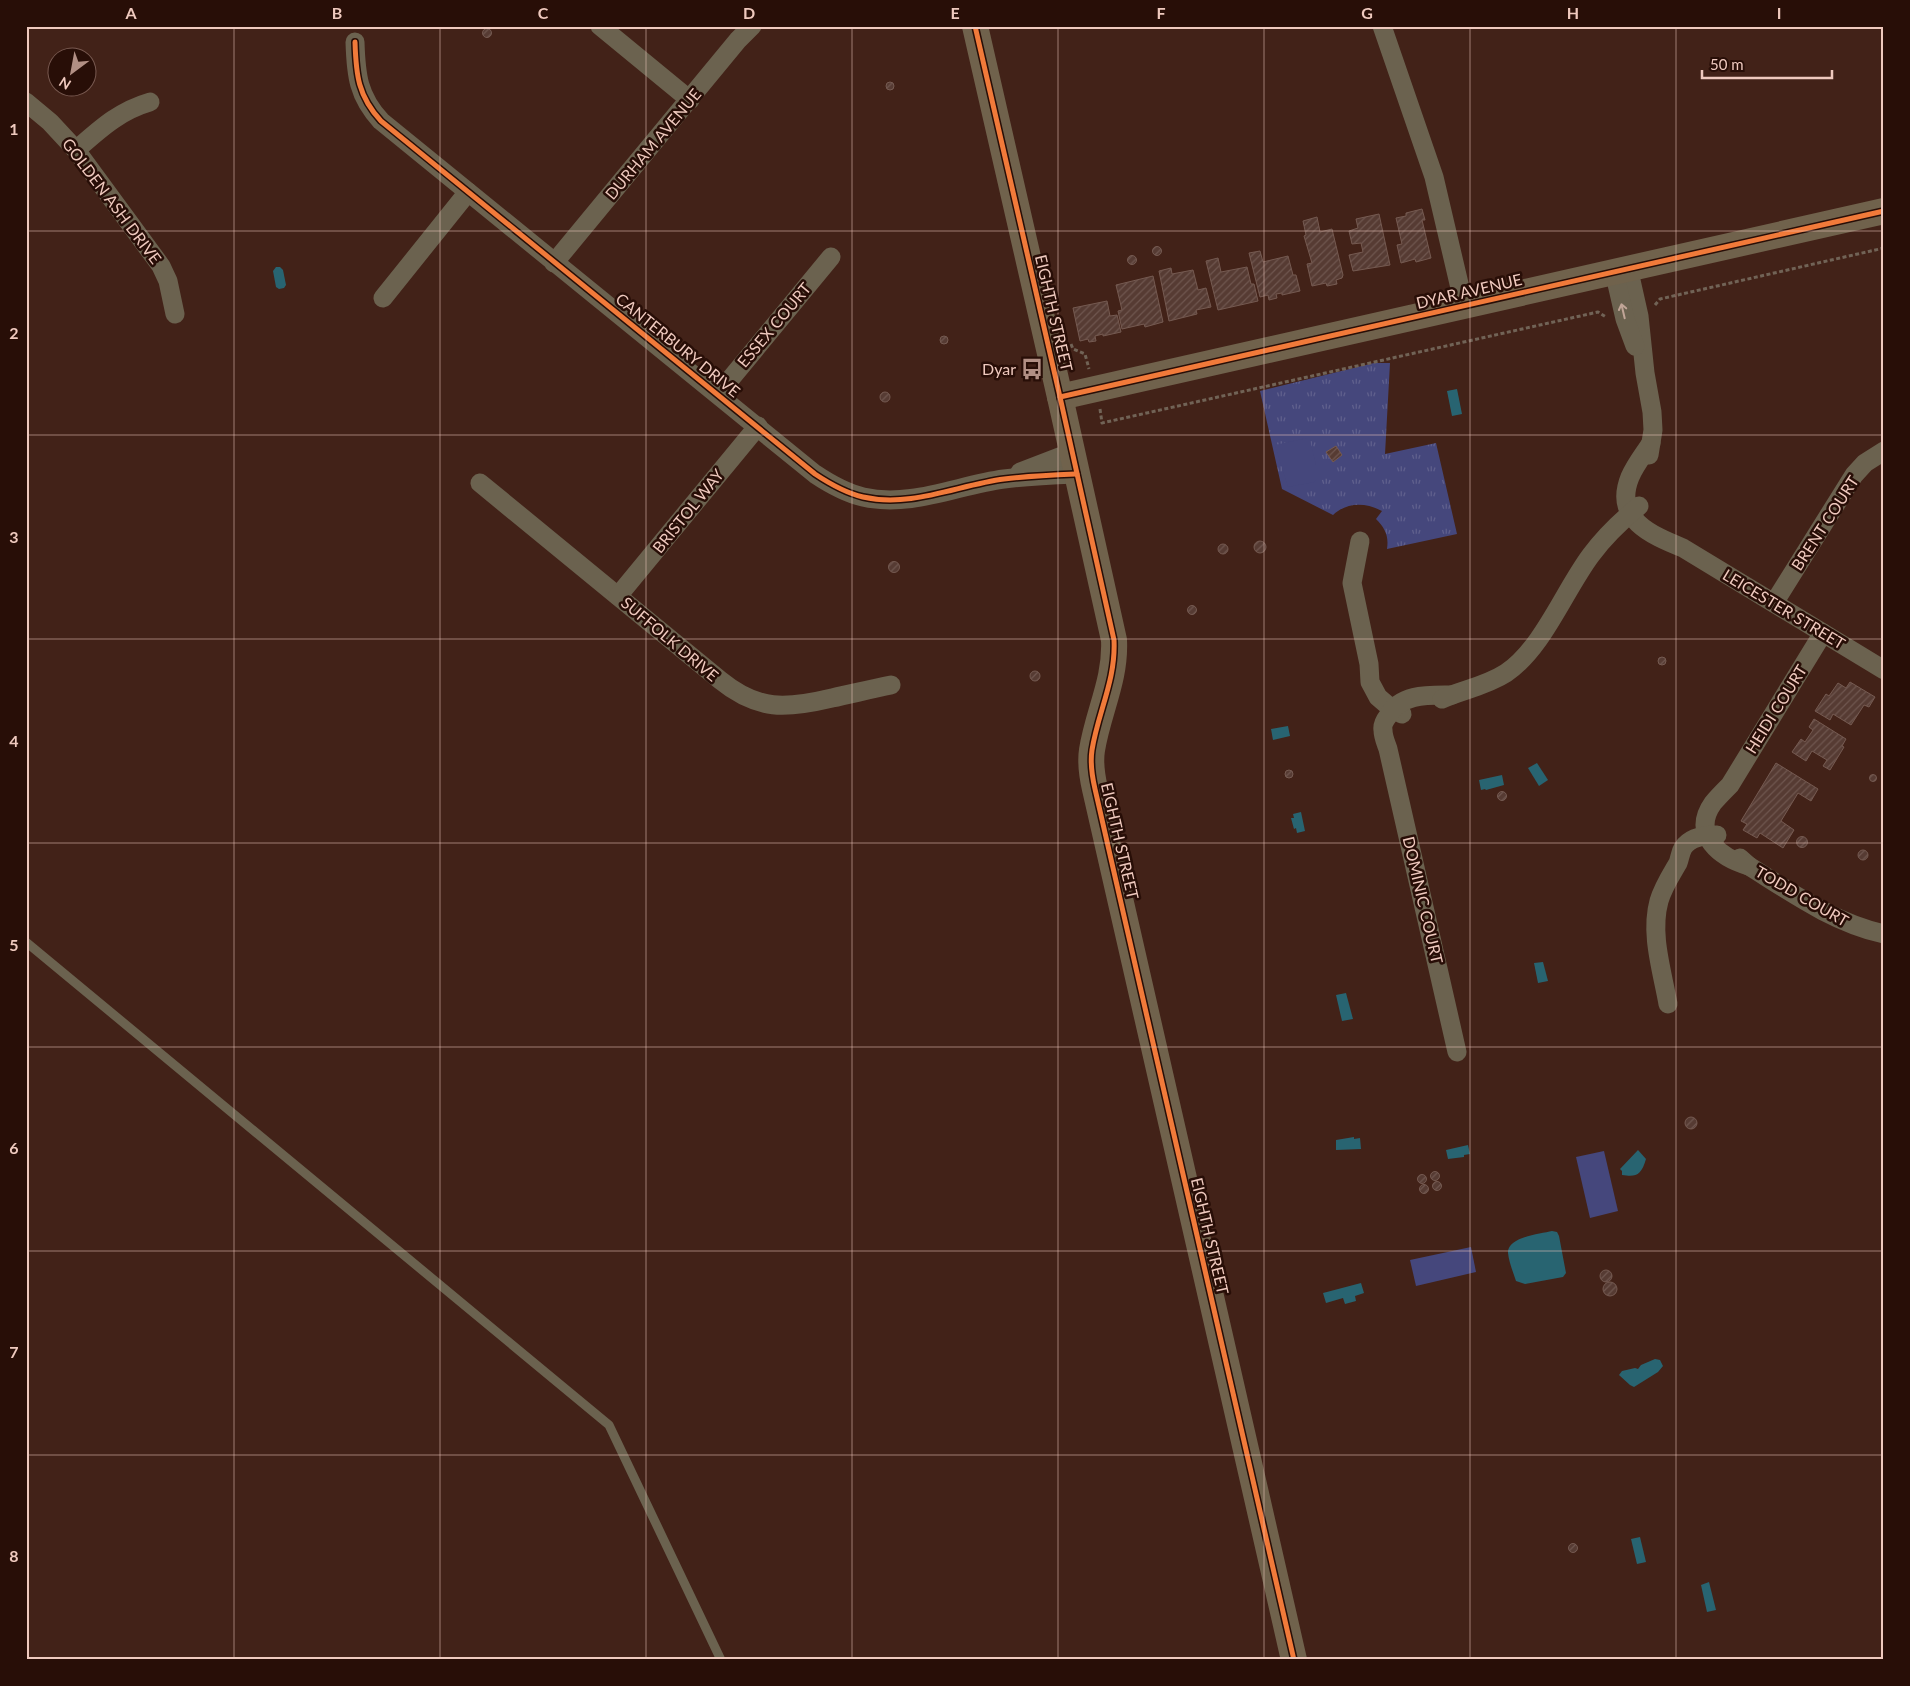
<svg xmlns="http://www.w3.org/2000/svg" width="1910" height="1686" font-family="Lato,sans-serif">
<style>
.grass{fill:url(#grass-tufts)}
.green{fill:#45477c}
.water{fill:#286471}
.building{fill:url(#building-hatch);stroke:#755a51}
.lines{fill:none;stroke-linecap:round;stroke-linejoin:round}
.path{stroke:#716356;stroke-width:3;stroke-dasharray:4 2.5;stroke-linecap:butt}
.lane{stroke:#6b624f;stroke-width:9}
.street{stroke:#6b624f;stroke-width:19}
.secondary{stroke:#70624c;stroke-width:26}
.cycleway-casing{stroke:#280e07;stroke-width:8}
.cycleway{stroke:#f17a3a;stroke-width:5}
.oneway{stroke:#c1a597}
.grid{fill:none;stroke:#efc9be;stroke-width:1;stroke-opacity:0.55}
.labels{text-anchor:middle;stroke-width:5;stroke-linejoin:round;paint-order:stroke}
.street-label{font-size:16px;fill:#efc9be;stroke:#280e07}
.poi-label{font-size:16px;fill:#efc9be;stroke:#280e07;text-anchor:end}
.neatline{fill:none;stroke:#efc9be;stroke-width:2}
.grid-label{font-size:16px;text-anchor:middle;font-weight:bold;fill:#efc9be}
</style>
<defs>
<pattern id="grass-tufts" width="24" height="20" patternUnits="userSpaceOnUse" patternTransform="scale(1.25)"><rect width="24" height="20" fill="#45477c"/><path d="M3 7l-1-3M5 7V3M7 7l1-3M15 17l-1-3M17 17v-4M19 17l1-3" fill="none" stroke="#60608d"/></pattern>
<pattern id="building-hatch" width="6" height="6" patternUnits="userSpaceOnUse" patternTransform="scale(1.25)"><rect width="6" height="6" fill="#563b33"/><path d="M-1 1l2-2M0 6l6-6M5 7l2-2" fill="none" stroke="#6f564f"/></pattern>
</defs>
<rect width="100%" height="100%" fill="#422218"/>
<path class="grass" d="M1374,363h16l-5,91 51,-11 21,91 -70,15c2,-13 -2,-21 -11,-30l6,-8c-17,-9 -35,-9 -49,4l-51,-26 -22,-98z"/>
<g class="green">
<polygon points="1307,438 1310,440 1316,465 1316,480 1314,482 1288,487 1275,445"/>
<polygon points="1604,1151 1618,1211 1590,1218 1576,1157"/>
<polygon points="1471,1247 1476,1272 1416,1286 1410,1260"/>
</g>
<g class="water">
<polygon points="276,267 280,267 283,270 286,285 284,288 279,289 276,287 273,271"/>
<polygon points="1457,389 1462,414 1452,416 1447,391"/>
<polygon points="1288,726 1290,736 1273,740 1271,729"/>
<polygon points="1537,763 1548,780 1539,786 1528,768"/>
<polygon points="1502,775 1504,785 1486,790 1485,789 1481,790 1479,780"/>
<polygon points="1301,812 1305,831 1297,833 1296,828 1294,829 1291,818 1294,818 1293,814"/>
<polygon points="1543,962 1548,981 1538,983 1534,963"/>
<polygon points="1346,993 1353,1019 1342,1021 1336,995"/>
<polygon points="1354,1137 1354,1139 1360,1138 1361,1149 1336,1150 1336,1140"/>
<polygon points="1468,1145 1470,1154 1464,1155 1464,1157 1448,1159 1446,1150"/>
<path d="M1638,1150l8,9c-5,17 -10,18 -24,16v-4l-2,-2z"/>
<path d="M1552,1231l5,1 2,4 7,37 -3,4 -38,7 -9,-3c-3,-9 -7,-19 -8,-28 -1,-16 32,-19 44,-22z"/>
<polygon points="1361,1283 1364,1293 1355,1296 1356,1301 1345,1304 1343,1298 1326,1303 1323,1293"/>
<polygon points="1655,1359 1660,1360 1663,1366 1658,1372 1634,1387 1630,1385 1619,1375 1622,1371 1635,1368 1638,1369 1641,1365"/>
<polygon points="1640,1537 1646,1562 1637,1564 1631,1539"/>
<polygon points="1709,1582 1716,1610 1707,1612 1701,1585"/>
</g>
<g class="building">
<circle cx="487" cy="33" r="4.5"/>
<circle cx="890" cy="86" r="4"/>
<polygon points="1422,209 1425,220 1422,220 1431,258 1416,262 1415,259 1401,263 1397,245 1402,244 1396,218 1406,216 1406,213"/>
<polygon points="1379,214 1390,265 1353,271 1349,255 1363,252 1361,243 1352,244 1349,231 1358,228 1356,219"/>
<polygon points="1317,217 1320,232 1332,229 1343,275 1342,278 1336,280 1337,284 1327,286 1326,283 1312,286 1307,264 1312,263 1304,236 1306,235 1303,221"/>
<circle cx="1157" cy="251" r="4.5"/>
<polygon points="1260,251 1263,262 1288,256 1293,275 1296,275 1300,291 1282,295 1282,293 1276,294 1277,298 1269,300 1268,295 1260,297 1249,253"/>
<circle cx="1132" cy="260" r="4.5"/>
<polygon points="1218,258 1221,272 1247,267 1251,284 1254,284 1258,301 1218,310 1206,261"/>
<polygon points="1171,268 1172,274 1193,270 1198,290 1206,288 1211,307 1196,310 1197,314 1169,321 1159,271"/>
<polygon points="1153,276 1163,322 1145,327 1144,324 1122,329 1118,311 1122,310 1116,285"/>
<polygon points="1107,301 1110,316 1117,315 1121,332 1103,336 1103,334 1095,336 1096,341 1089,342 1088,339 1080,341 1073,308"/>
<circle cx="944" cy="340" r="4"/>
<circle cx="885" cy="397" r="5"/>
<polygon points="1336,446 1342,455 1333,462 1326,452"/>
<circle cx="1260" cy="547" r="6"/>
<circle cx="1223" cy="549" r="5"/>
<circle cx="894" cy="567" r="5.5"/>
<circle cx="1192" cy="610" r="4.5"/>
<circle cx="1662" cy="661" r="4"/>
<circle cx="1035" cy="676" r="5"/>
<polygon points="1850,682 1875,697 1869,707 1864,705 1851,725 1833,714 1830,720 1815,711 1826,694 1829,696 1838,683 1846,688"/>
<polygon points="1814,719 1846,739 1842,746 1844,747 1830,770 1823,766 1827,760 1812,751 1806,761 1792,752 1801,739 1805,742 1813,730 1809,727"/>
<polygon points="1776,763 1818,789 1811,801 1798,793 1781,821 1794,830 1783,848 1760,833 1757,838 1743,830 1747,824 1741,821"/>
<circle cx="1289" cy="774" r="4"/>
<circle cx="1873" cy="778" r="3.5"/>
<circle cx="1502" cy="796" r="4.5"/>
<circle cx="1802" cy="842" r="5.5"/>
<circle cx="1863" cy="855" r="5"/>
<circle cx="1691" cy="1123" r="6"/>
<circle cx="1435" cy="1176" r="4.5"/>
<circle cx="1422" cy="1179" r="4.5"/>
<circle cx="1437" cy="1186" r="4.5"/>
<circle cx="1424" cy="1189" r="4.5"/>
<circle cx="1606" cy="1276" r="6"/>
<circle cx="1610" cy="1289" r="7"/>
<circle cx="1573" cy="1548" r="4.5"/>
</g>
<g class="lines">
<g class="path">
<polyline points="1655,305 1660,299 1884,248"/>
<polyline points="1071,344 1073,349 1085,354 1089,369"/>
<polyline points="1100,409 1102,423 1598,312 1606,317"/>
</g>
<polyline class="lane" points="26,942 609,1425 721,1660"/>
<g class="street">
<polyline points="600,26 690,100"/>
<polyline points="1382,26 1434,177 1464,305"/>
<path d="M355,42c1,33 3,54 26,79l434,353c15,10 31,19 48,23 48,11 95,-12 141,-18 24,-3 49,-4 73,-5"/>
<polyline points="26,102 50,122 76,150 161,266 168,281 175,314"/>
<path d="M76,150c24,-21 43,-39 74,-48"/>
<polyline points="554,263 738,40 752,26"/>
<polyline points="1628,267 1639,316 1645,373 1652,412 1653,430 1649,455"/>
<polyline points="1614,271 1625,319 1635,346"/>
<polyline points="383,298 468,192"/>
<polyline points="718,394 831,257"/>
<path d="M1651,443c-7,11 -16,22 -21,34 -17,42 21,58 53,71l201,122"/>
<polyline points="1020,472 1072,452"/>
<path d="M480,483l240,197c38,31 66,29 112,18 19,-4 39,-9 59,-13"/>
<polyline points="1360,541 1352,583 1369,664 1370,682 1378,697 1392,709 1402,714"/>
<polyline points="618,596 758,426"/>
<polyline points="1774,603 1854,475 1865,463 1884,451"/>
<path d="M1452,695c-23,0 -51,-2 -64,21 -3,4 -6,9 -5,14 0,7 3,13 5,19l69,303"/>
<path d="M1442,699c20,-9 44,-13 64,-26 37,-25 58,-82 85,-118 14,-19 30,-34 48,-49"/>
<path d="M1740,858l9,8c43,27 85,57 135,68"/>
<path d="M1749,866c-28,-8 -59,-31 -36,-63 5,-6 11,-12 17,-18l93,-152"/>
<path d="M1668,1004c-6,-34 -18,-70 -9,-103 4,-14 12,-26 19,-38 2,-5 2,-10 5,-15 7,-11 22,-13 34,-13"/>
</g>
<g class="secondary">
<path d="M975,26l85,371 54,243c2,40 -16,72 -22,110 -2,13 0,26 3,39l199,871"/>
<polyline points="1060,397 1884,211"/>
</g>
<g class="cycleway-casing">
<g id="cycleway">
<path d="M975,26l85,371 54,243c2,40 -16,72 -22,110 -2,13 0,26 3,39l199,871"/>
<path d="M355,42c1,33 3,54 26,79l434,353c15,10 31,19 48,23 48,11 95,-12 141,-18 24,-3 49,-4 73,-5"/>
<polyline points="1060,397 1884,211"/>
</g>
</g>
<use href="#cycleway" class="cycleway"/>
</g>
<defs><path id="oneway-shaft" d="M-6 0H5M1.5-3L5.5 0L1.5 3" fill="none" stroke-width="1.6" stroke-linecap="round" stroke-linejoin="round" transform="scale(1.25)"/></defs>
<use class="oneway" href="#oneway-shaft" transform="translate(1623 311) rotate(-103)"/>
<path class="grid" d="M234,26v1634M440,26v1634M646,26v1634M852,26v1634M1058,26v1634M1264,26v1634M1470,26v1634M1676,26v1634M26,231h1858M26,435h1858M26,639h1858M26,843h1858M26,1047h1858M26,1251h1858M26,1455h1858"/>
<defs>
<g id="bus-bare" transform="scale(1.725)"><path d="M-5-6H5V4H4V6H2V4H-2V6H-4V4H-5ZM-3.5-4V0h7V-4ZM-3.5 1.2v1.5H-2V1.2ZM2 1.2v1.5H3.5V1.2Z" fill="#b28f84" stroke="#280e07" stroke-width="2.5" paint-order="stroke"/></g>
</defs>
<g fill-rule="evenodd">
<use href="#bus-bare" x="1032" y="369"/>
</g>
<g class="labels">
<g class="street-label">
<text transform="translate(653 144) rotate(-50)" y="6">DURHAM AVENUE</text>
<text transform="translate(112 201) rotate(53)" y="6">GOLDEN ASH DRIVE</text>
<text transform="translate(1469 291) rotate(-13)" y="6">DYAR AVENUE</text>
<text transform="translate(1054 313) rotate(77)" y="6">EIGHTH STREET</text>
<text transform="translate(774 325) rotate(-50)" y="6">ESSEX COURT</text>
<text transform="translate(678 345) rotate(39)" y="6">CANTERBURY DRIVE</text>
<text transform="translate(688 511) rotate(-51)" y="6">BRISTOL WAY</text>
<text transform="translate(1825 523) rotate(-57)" y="6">BRENT COURT</text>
<text transform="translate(1784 609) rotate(31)" y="6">LEICESTER STREET</text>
<text transform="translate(670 639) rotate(40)" y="6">SUFFOLK DRIVE</text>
<text transform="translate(1776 709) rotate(-58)" y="6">HEIDI COURT</text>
<text transform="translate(1120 841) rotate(77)" y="6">EIGHTH STREET</text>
<text transform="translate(1802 896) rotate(30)" y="6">TODD COURT</text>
<text transform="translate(1423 900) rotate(77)" y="6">DOMINIC COURT</text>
<text transform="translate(1210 1236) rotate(77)" y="6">EIGHTH STREET</text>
</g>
<g class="poi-label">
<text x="1016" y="375">Dyar</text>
</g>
</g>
<rect width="1910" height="1686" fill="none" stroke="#280e07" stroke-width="55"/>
<g transform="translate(72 72) rotate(212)"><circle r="24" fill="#280e07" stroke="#785950"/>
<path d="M0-4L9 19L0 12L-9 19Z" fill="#b28f84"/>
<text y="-8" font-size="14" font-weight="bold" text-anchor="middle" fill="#efc9be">N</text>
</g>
<path d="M1702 70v8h130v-8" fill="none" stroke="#efc9be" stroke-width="2.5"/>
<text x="1710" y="70" font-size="15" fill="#efc9be" stroke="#280e07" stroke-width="4" paint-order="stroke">50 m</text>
<rect x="28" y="28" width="1854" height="1630" class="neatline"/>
<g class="grid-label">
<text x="131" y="19">A</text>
<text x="337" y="19">B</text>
<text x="543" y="19">C</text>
<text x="749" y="19">D</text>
<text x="955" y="19">E</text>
<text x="1161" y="19">F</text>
<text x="1367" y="19">G</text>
<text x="1573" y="19">H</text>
<text x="1779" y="19">I</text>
<text x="14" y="135">1</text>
<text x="14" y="339">2</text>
<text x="14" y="543">3</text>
<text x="14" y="747">4</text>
<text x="14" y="951">5</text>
<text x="14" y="1154">6</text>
<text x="14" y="1358">7</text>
<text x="14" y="1562">8</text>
</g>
</svg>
